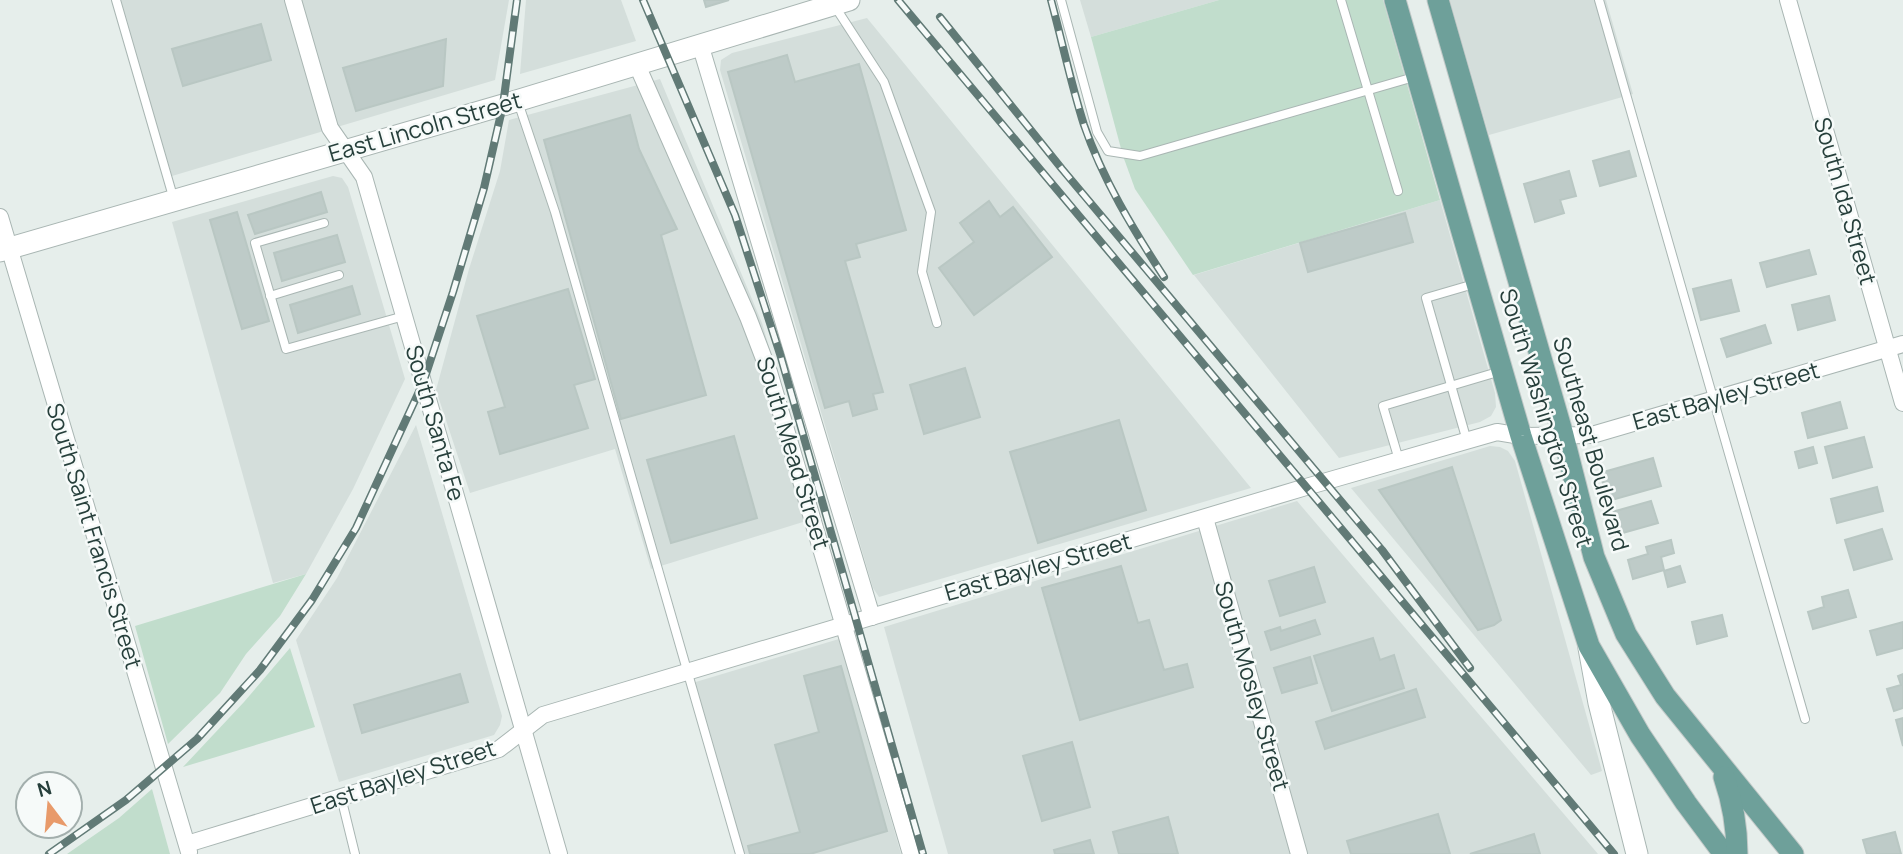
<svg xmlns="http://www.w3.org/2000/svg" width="1903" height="854" font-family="Manrope,sans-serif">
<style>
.built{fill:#d4dedb}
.green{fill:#c1ddcc}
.building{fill:#becbc8;stroke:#b9c7c3;stroke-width:2}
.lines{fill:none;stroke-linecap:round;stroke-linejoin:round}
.service-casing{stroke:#a9b6b3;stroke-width:10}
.minor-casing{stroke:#a9b6b3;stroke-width:18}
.tertiary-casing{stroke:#a9b6b3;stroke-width:23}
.primary-casing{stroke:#c2c9c8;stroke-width:23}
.service{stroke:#fff;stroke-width:8}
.minor{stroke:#fff;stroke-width:16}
.tertiary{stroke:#fff;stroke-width:21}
.primary{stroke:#6ea09a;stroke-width:21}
.rail-casing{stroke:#617a76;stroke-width:8}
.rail{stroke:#f6faf9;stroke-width:5;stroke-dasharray:16;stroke-linecap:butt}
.labels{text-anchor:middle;stroke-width:5;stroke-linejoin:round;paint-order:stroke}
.street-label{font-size:23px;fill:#263f3b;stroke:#f6faf9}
</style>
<rect width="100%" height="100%" fill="#e6eeeb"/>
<g class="built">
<polygon points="118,0 509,0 495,80 172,176"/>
<polygon points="526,0 621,0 636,41 520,74"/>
<polygon points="1080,0 1219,0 1091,37"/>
<polygon points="1450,0 1606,0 1633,94 1489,135"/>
<polygon points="867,18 1251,488 879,597 873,588 720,70 721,60 732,53"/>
<polygon points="660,79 762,323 819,517 651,569 615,449 470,493 436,390 469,269 500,171 509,120"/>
<polygon points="333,176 342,178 348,187 405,379 353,489 306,574 273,583 172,222"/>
<polygon points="1440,200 1495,393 1496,407 1491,416 1480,422 1339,458 1194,275"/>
<polygon points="416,425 502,716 500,725 494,735 339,782 296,640 337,578"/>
<polygon points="1490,446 1500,447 1508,451 1515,461 1602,771 1591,775 1351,488"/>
<polygon points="1297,501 1598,854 948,854 884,627"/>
<polygon points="839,639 901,854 736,854 689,684"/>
</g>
<g class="green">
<polygon points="1219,0 1383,0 1440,200 1193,275 1135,189 1123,156 1091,37"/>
<polygon points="306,574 280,616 246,654 220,693 168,744 135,626"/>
<polygon points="290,648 315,727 183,767 244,702"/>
<polygon points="152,789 170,854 67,854 119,818"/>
</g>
<g class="building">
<polygon points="704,0 729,0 706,7"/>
<polygon points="261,24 271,60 183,86 172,49"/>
<polygon points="446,39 443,86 356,111 343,68"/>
<polygon points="787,55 795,82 859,64 906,230 856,244 860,257 845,261 883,392 873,394 877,409 853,416 849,401 825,408 728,72"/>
<polygon points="630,115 639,149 677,229 661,235 706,395 621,419 544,140"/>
<polygon points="1629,151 1636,176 1600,186 1593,161"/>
<polygon points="1569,171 1576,196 1560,200 1564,213 1535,222 1524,184"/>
<polygon points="321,192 327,212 255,234 248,215"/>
<polygon points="989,201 1000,217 1013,207 1052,257 974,315 939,268 974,242 960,223"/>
<polygon points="237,212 269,321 242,329 210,220"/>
<polygon points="1405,213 1413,242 1308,272 1300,243"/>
<polygon points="337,235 345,262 282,281 274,253"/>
<polygon points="1809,250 1816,274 1767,287 1760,263"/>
<polygon points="1731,280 1739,311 1701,320 1693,289"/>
<polygon points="352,286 360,314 298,333 290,305"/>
<polygon points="568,289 595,379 574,385 588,428 500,454 488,412 505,407 477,316"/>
<polygon points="1829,296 1835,320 1798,330 1792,305"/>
<polygon points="1765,325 1771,343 1727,357 1721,339"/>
<polygon points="965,368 980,417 924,434 910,385"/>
<polygon points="1840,402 1847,428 1808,438 1802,413"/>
<polygon points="1119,420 1146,510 1038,543 1010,452"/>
<polygon points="734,436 757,518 671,543 647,460"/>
<polygon points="1864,437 1872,467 1833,478 1825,447"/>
<polygon points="1813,447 1817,463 1799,468 1795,452"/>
<polygon points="1653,458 1661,486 1608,501 1600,473"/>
<polygon points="1452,467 1501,620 1494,625 1478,630 1379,490"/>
<polygon points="1877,487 1883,511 1837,523 1831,499"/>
<polygon points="1651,501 1658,523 1619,534 1612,512"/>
<polygon points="1882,529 1892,559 1854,570 1845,540"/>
<polygon points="1671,540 1674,553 1661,557 1664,570 1633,579 1628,560 1648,554 1646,547"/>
<polygon points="1121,566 1138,623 1149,620 1164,670 1187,664 1193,687 1080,720 1042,588"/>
<polygon points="1680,566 1685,582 1668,587 1664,571"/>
<polygon points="1314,567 1325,602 1280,616 1269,581"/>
<polygon points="1848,590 1856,617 1813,629 1808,612 1824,607 1822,597"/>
<polygon points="1722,615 1727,636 1697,644 1692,622"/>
<polygon points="1315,620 1320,634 1271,650 1265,632 1280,627 1281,631"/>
<polygon points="1903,622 1903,648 1877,655 1870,631"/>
<polygon points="1373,638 1380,660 1394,655 1404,688 1332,711 1314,656"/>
<polygon points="1310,657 1317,683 1282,693 1274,668"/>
<polygon points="841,666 887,831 810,854 750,854 748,846 800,832 775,745 819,732 804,676"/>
<polygon points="460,674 468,702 362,733 354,705"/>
<polygon points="1903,674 1903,708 1894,711 1887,689 1901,685 1898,676"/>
<polygon points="1416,689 1425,717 1325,749 1316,722"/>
<polygon points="1903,718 1903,746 1896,720"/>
<polygon points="1072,742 1090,807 1042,821 1023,756"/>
<polygon points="1438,814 1450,854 1351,854 1347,841"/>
<polygon points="1168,817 1178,854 1119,854 1113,832"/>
<polygon points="1895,832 1901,854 1867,854 1863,840"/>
<polygon points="1534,834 1540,854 1470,854"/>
<polygon points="1090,840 1094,854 1055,854 1054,850"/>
</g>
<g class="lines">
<g class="service-casing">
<g id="service">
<polyline points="116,0 174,200"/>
<polyline points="1061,0 1097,132 1108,151 1140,156 1414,77"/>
<polyline points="1341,0 1398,191"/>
<polyline points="1599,0 1805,719"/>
<polyline points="834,5 884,82 931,212 922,272 937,323"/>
<polyline points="518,102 555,212 740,854"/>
<polyline points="324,223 255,243 286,349 404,316"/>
<polyline points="270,296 339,275"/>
<polyline points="1467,441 1426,298 1474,284"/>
<polyline points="1399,460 1383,406 1501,371"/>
<polyline points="341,797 355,854"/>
</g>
</g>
<g class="minor-casing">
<g id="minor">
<polyline points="293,0 330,128 364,177 559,854"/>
<polyline points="1788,0 1903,403"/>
<polyline points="700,44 872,617"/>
<polyline points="637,65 748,317 769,372 911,854"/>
<polyline points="0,217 189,852"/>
<polyline points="1205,518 1299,854"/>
<polyline points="187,844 499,749 543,715 1306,487 1497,432 1521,436 1592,435 1903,344"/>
</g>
</g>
<g class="tertiary-casing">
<g id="tertiary">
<polyline points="0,251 503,105 849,0"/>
<polyline points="1589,648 1599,703 1637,854"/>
</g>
</g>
<g class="primary-casing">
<g id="primary">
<polyline points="1395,0 1521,436 1589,646 1640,735 1686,803 1724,854"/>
<polyline points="1438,0 1563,435 1594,557 1626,634 1665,696 1793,854"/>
<path d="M1724,777c9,26 13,50 13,77"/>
</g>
</g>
<use href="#service" class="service"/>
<use href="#minor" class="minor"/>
<use href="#tertiary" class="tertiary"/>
<use href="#primary" class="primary"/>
<g class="rail-casing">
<g id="rail">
<polyline points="643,0 735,215 780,354 923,854"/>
<polyline points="898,0 1614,854"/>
<path d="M1051,0c11,41 20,84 33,125 19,55 49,104 80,152"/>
<polyline points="940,17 1062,169 1382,550 1470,668"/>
<polyline points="49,854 126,800 197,739 260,670 312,600 356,528 423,383 453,292 484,188 503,105 517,0"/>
</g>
</g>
<use href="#rail" class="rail"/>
</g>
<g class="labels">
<g class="street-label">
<text transform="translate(425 127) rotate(-16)" y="8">East Lincoln Street</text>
<text transform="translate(1845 201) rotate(74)" y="8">South Ida Street</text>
<text transform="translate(1726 396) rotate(-16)" y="8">East Bayley Street</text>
<text transform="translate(1546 418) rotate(73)" y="8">South Washington Street</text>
<text transform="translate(435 423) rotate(74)" y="8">South Santa Fe</text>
<text transform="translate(1591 444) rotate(74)" y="8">Southeast Boulevard</text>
<text transform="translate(793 453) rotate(73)" y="8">South Mead Street</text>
<text transform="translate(94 536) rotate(73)" y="8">South Saint Francis Street</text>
<text transform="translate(1038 567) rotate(-16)" y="8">East Bayley Street</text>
<text transform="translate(1252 686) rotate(74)" y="8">South Mosley Street</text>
<text transform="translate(403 777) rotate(-18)" y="8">East Bayley Street</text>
</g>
</g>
<g transform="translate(49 805) rotate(344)"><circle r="33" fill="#f6faf9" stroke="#a3afad" stroke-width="2"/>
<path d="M0-5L12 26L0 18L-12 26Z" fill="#e89a6a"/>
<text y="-10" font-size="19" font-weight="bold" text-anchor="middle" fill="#263f3b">N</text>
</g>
</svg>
